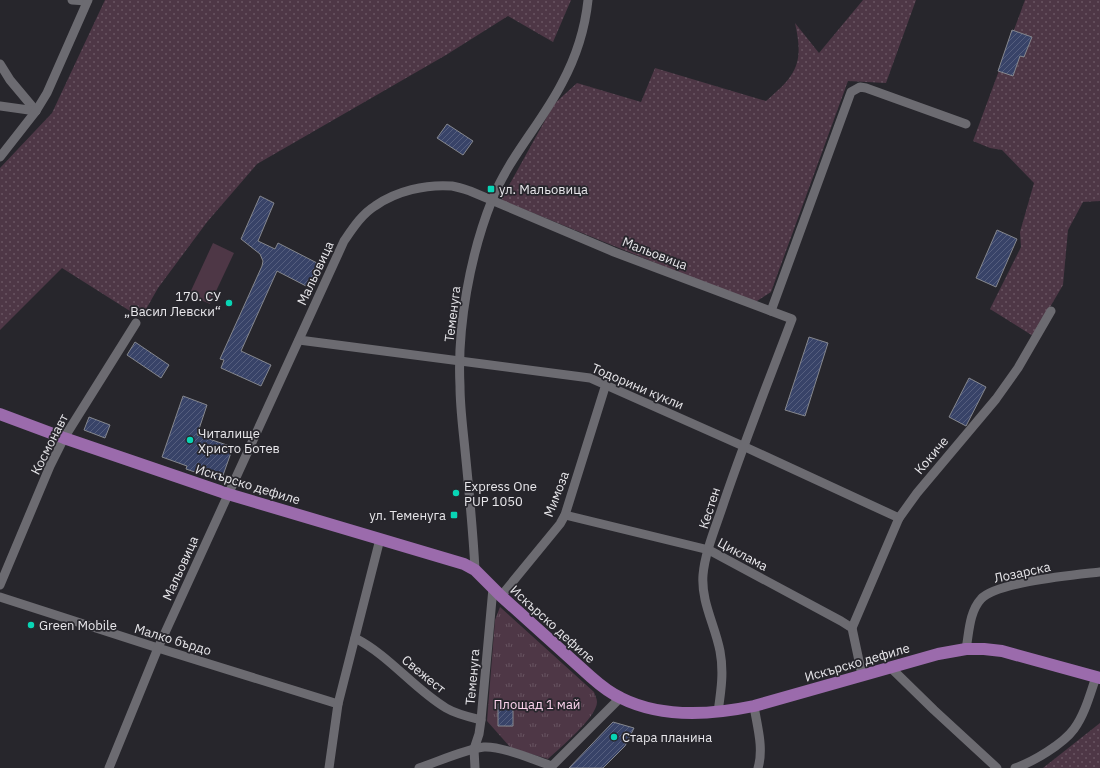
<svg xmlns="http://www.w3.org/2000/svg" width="1100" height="768" font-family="'IBM Plex Sans',sans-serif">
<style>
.grass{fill:url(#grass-dots)}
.park{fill:url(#park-tufts)}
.pitch{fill:#4e3746}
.building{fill:url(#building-hatch);stroke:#85878e}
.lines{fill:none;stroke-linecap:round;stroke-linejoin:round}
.minor{stroke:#6c6b71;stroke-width:9}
.major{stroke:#9b6bac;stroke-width:12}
.poi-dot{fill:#08d5b5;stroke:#27262c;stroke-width:1.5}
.labels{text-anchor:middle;stroke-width:3.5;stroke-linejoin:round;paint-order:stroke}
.poi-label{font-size:13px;fill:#e8e7eb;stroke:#27262c;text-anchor:start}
.street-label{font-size:13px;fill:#e8e7eb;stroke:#27262c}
.park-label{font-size:13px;fill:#fdd4ee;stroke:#27262c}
</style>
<defs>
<pattern id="grass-dots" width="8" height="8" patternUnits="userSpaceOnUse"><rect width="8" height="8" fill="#4e3746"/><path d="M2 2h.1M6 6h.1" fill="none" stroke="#685461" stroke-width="1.8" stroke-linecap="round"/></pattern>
<pattern id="park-tufts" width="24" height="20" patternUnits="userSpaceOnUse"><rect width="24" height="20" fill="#4e3746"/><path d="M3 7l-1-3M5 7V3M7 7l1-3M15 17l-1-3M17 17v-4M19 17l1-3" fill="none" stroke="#685461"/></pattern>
<pattern id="building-hatch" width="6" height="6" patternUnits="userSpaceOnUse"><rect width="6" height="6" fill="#384368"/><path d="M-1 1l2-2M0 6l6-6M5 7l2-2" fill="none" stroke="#555e7e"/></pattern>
</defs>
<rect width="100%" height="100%" fill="#27262c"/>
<g class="grass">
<polygon points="105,0 571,0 553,42 508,16 446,55 257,164 207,222 158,288 141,318 62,268 0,330 0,168 52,113"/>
<path d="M863,0h53l-30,83 -38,-2 -77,211 -17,11 -253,-103 53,-96 23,-21 64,19 14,-34 111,33c31,-26 38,-38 29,-78l24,30z"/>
<polygon points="1025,0 1100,0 1100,201 1083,202 1068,230 1063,285 1033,336 990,309 1021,247 1020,232 1034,183 1002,150 990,148 973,141"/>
<polygon points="1100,723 1100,768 1043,768"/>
</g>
<path class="park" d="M500,607l94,85c1,3 3,7 3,10 0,15 -37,46 -49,57l-37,-11 -24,-27 8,-101z"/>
<polygon class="pitch" points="213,243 234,253 210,304 189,295"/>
<g class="building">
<polygon points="1012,30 1032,37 1024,57 1020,56 1013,76 998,71"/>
<polygon points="447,124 473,141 463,155 437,138"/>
<polygon points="260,196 274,203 258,241 275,249 278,243 319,264 308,287 277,271 241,351 271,365 261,386 221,368 224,360 220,359 262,266 263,261 260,254 241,239"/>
<polygon points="997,230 1017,239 996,287 976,278"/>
<polygon points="809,337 828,343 805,416 785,410"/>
<polygon points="135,342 169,365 161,378 127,355"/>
<polygon points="969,378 986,387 966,426 949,417"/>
<polygon points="183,396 207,405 197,435 233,447 221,481 186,469 187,466 162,457"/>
<polygon points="89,417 110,425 105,438 84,430"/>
<polygon points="498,704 513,705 513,726 498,726"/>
<polygon points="613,722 634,728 625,746 603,768 569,768"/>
</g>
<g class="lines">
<g class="minor">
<polyline points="72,0 87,1"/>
<polyline points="0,64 10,80 36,111"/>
<polyline points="0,106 36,111"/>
<polyline points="0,157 36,111 47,93 88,0"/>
<polyline points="771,311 851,92 860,87 866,88 966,124"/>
<polyline points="299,340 590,378 743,446 899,518"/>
<polyline points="565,515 709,550 841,621 852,628 862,675"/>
<path d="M475,570c-2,-40 -6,-80 -10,-120 -2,-21 -5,-43 -5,-64 -3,-59 10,-131 32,-186 17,-43 49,-76 70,-117 14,-26 23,-54 26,-83"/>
<polyline points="0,585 50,466 64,438 136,323"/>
<polyline points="501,596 560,524 565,515 606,384"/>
<polyline points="0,597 158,648 338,704"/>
<polyline points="852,628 899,518 917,493 996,399 1018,368 1051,311"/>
<path d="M355,638c35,18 58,50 91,70 10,6 23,9 35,12"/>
<path d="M966,649c3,-15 3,-37 15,-50 15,-17 94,-24 119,-27"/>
<polyline points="891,668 934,710 997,768"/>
<path d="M754,706c3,20 10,42 4,62"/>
<path d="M109,768l49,-120 186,-407c9,-13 18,-27 31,-35 21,-15 51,-22 77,-20 6,1 12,3 18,5l144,61 178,67c-23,61 -47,121 -68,183 -7,22 -19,49 -21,73 -2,27 12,50 17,76 4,21 1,40 -2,61"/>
<polyline points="329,768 338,704 380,539"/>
<path d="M419,768c18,-6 47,-19 65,-21 18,-1 50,13 68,19"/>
<polyline points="475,768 474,749 479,734 481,720 493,588"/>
<polyline points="550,768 620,698"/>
<path d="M1015,768c18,-6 48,-24 59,-39 11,-15 16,-35 22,-52"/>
</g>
<path class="major" d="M0,414l64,24 164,56 236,70 11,6 26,26 90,81c9,8 19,16 30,21 40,20 90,17 133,8l184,-52 28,-5h18l18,2 98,27"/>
</g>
<g class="poi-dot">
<rect x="487" y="185" width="8" height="8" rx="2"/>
<circle cx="229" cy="303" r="4"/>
<circle cx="190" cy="440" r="4"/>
<circle cx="456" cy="493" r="4"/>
<rect x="450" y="511" width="8" height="8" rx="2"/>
<circle cx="31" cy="625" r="4"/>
<circle cx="614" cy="737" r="4"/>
</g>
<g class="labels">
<g class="poi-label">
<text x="499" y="194">ул. Мальовица</text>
<text x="221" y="301" text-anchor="end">170. СУ<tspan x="221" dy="15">„Васил Левски“</tspan></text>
<text x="198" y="438">Читалище<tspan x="198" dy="15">Христо Ботев</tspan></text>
<text x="464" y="491">Express One<tspan x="464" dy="15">PUP 1050</tspan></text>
<text x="446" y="520" text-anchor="end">ул. Теменуга</text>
<text x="39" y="630">Green Mobile</text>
<text x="622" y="742">Стара планина</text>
</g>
<g class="street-label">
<text transform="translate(655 253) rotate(21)" y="5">Мальовица</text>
<text transform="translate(315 273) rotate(-65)" y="5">Мальовица</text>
<text transform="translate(452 314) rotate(-83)" y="5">Теменуга</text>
<text transform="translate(638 386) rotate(23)" y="5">Тодорини кукли</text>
<text transform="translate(49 444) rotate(-63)" y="5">Космонавт</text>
<text transform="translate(931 455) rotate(-50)" y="5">Кокиче</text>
<text transform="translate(248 484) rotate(17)" y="5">Искърско дефиле</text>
<text transform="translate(556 494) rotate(-69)" y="5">Мимоза</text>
<text transform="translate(709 508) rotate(-72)" y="5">Кестен</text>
<text transform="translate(743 554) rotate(28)" y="5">Циклама</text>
<text transform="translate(180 568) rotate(-66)" y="5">Мальовица</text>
<text transform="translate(1022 572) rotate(-12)" y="5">Лозарска</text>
<text transform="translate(553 624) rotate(42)" y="5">Искърско дефиле</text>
<text transform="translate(173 639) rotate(17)" y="5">Малко бърдо</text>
<text transform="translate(857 662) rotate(-16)" y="5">Искърско дефиле</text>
<text transform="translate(424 674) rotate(39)" y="5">Свежест</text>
<text transform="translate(472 677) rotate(-85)" y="5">Теменуга</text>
</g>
<g class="park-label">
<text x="537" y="709">Площад 1 май</text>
</g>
</g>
</svg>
